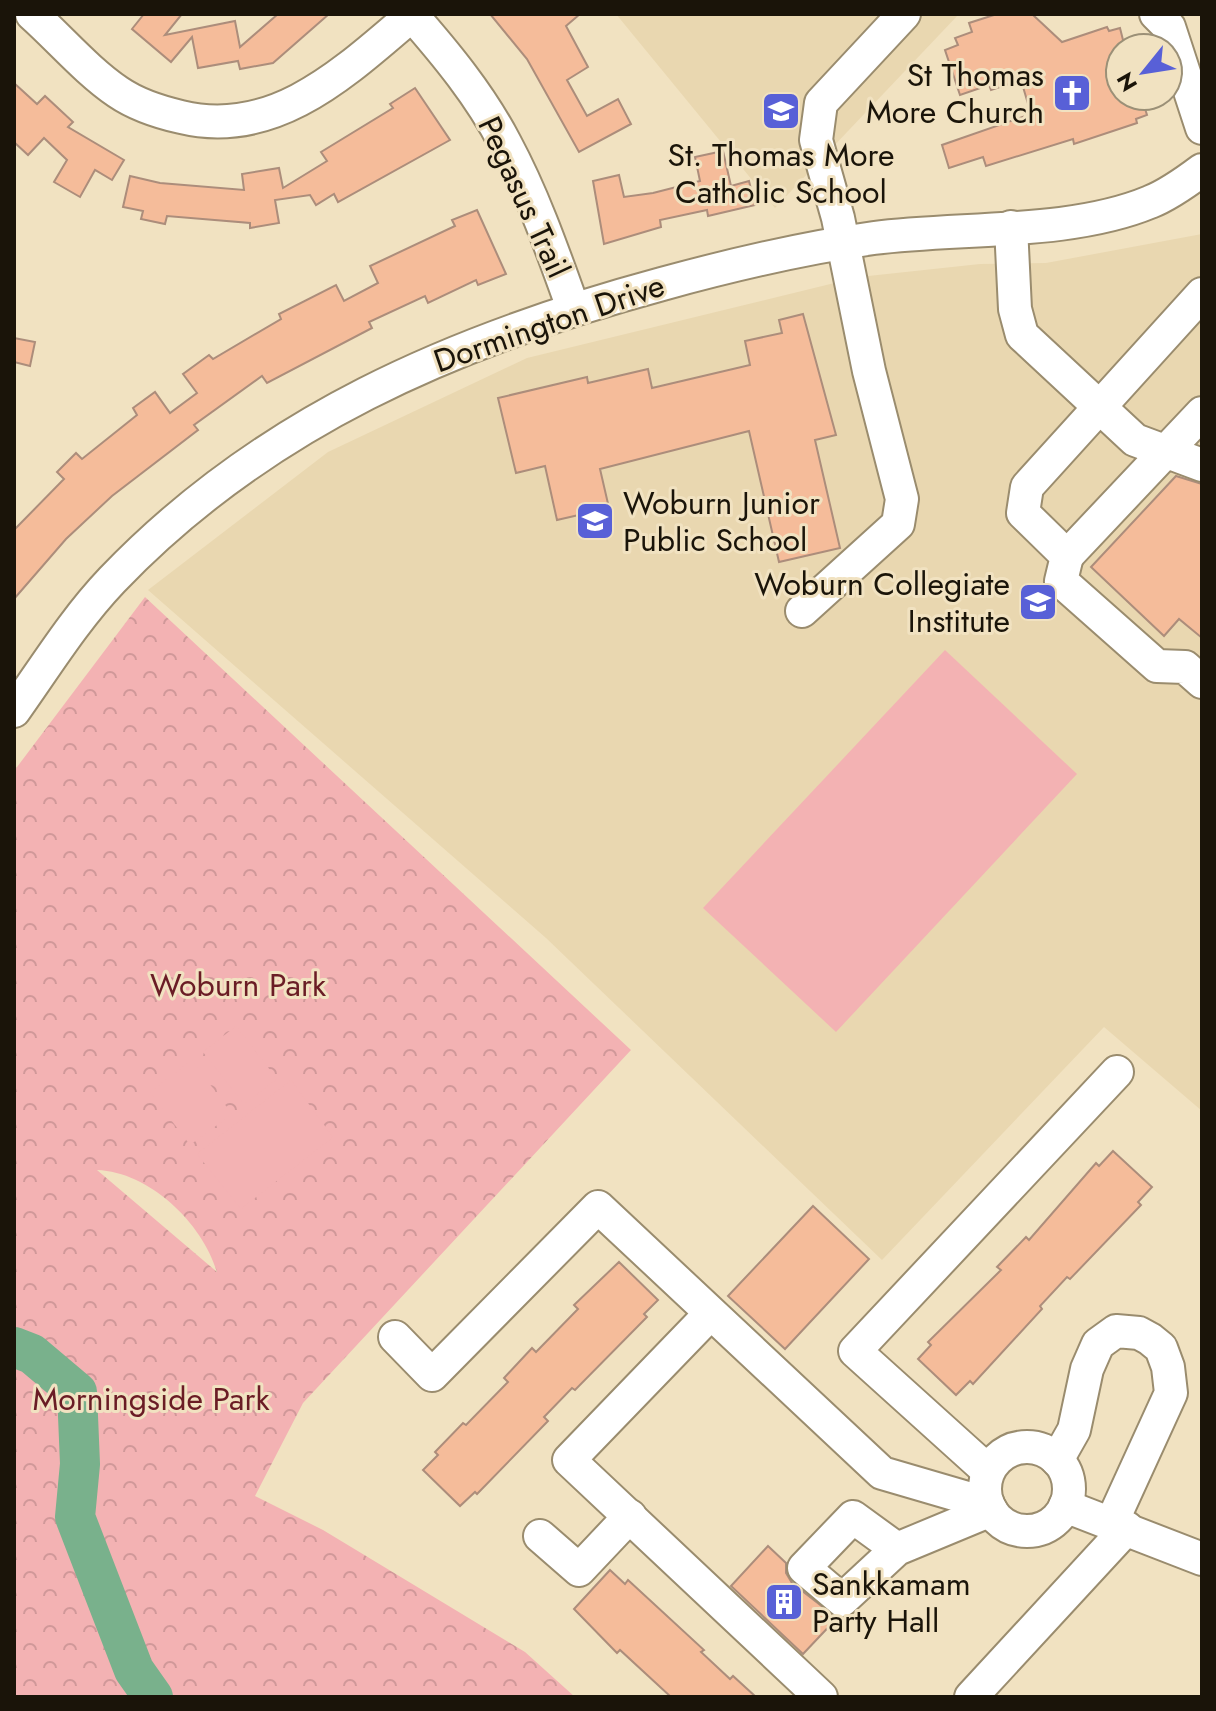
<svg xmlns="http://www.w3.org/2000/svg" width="1216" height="1711" font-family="Jost,sans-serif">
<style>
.built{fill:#e9d7b0}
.park{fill:url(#park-crowns);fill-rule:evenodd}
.pitch{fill:#f3b2b3}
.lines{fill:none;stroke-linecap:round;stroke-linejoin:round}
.river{stroke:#79b18c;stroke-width:40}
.building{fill:#f5bc9a;stroke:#ac8d7b;stroke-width:2}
.minor-casing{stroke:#9a8c6e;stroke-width:36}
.minor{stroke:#fff;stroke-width:32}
.labels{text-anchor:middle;stroke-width:6;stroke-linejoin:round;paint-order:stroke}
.poi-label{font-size:32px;fill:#1a1409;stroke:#f1e2c1;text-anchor:end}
.street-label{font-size:32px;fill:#1a1409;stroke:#f1e2c1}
.park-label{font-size:32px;fill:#6a1c25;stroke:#f1e2c1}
</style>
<defs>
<pattern id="park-crowns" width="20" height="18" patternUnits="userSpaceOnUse" patternTransform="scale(2)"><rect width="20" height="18" fill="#f3b2b3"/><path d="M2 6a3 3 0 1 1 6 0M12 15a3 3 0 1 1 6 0" fill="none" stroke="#d09899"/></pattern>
</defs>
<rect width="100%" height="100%" fill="#f1e2c1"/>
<g class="built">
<polygon points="616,14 959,14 775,208"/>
<polygon points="1202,234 1202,1111 1104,1027 882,1260 546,938 148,590 328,452 527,358 859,277 980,264 1046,263"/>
</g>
<path class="park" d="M145,597l486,453 -328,353 -48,93 68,34 202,122 50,45h-561v-926zM97,1170c52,2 105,52 120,102z"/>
<g class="pitch">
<polygon points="945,650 1077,774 836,1032 703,908"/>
<polygon points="236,1026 277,1079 244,1104 203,1052"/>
<polygon points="192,1060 232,1114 190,1145 150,1092"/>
<polygon points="291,1080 333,1137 241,1209 197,1154"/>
</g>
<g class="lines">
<polyline class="river" points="14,1347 32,1354 77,1392 80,1464 75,1517 134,1670 153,1697"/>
</g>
<g class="building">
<polygon points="144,14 182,14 165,35 235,21 240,47 278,14 329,14 273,63 240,69 238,61 198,68 192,37 171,62 132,29"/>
<polygon points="490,14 580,14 566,26 588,67 567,80 587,116 618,99 631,124 579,152 527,59"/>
<polygon points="997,14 1032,14 1062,42 1107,27 1109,31 1120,28 1125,48 1120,48 1120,96 1141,96 1147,115 1136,119 1137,123 1074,144 1073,139 986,166 983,157 949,168 942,145 1031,114 1021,80 991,90 989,85 960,95 945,50 958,45 955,38 972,32 969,23"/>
<polygon points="14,83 37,104 45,96 73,122 68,127 124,160 112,180 95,170 80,197 54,182 67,160 44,138 28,155 14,142"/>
<polygon points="415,88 450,140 338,202 334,194 316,205 310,195 275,200 279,223 250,228 250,223 167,216 165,224 141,219 143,211 123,207 130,176 160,183 244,190 242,174 279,168 283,188 327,161 321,152 393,108 390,104"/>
<polygon points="723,151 731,186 749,181 755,205 708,216 707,210 660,220 661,227 604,244 593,181 619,175 624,197 653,193 700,181 695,157"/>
<polygon points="477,210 506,274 478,285 476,280 428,303 425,296 369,322 372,328 267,383 262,376 194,425 198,430 112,496 66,539 14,599 14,530 64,479 57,472 76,453 82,459 137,415 133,408 155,392 170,413 197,393 183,374 209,355 213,359 281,319 279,314 336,285 344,301 378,283 370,266 455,226 452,220"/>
<polygon points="803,314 836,435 815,440 840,548 779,562 749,431 600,469 609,508 557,520 545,466 516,473 498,398 587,377 588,383 648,369 652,388 750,365 745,341 782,333 779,320"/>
<polygon points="14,338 35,342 30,366 14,362"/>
<polygon points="1176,476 1202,484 1202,638 1179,619 1164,636 1091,567"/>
<polygon points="1113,1151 1152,1187 1138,1202 1141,1205 1070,1279 1067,1277 1040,1306 1042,1309 973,1384 970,1381 956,1395 918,1359 931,1345 928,1342 1001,1270 997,1267 1026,1237 1029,1240 1096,1163 1099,1166"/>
<polygon points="813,1206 869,1259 785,1349 728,1296"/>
<polygon points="619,1262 658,1300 644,1314 647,1317 575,1390 572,1388 544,1417 548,1421 477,1494 475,1492 460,1506 423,1470 438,1455 435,1452 463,1423 466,1425 508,1382 504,1378 532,1348 536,1352 578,1309 574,1305"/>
<polygon points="768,1546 786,1563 786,1573 792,1583 837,1618 803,1654 731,1586"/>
<polygon points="610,1570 625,1584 628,1580 704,1650 701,1652 730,1679 733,1676 756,1697 671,1697 620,1650 617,1653 574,1609"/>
</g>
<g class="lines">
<g class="minor-casing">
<g id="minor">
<path d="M32,14c28,25 55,57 86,78 19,13 41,20 63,25 94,23 165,-46 231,-102"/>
<path d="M411,14c35,40 69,81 94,129 28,52 48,109 68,165"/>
<polyline points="1156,14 1169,27 1202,128"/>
<polyline points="1011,227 1015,309 1022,335 1135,440 1202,465"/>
<polyline points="1202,294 1027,487 1023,513 1067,556 1061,581 1157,666 1185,667 1202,682"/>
<polyline points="1067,556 1202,413"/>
<polyline points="802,611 898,524 902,499 869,371 838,218 816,140 821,103 904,14"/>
<path d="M14,711c32,-45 60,-91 98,-131 151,-158 343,-240 550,-296 69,-19 141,-36 212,-46 86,-11 197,-3 276,-36 18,-7 36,-20 52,-32"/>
<polyline points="710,1314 569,1460 821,1697"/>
<polyline points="395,1337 432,1375 598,1207 882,1473 988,1504"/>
<circle cx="1027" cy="1489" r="42"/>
<polyline points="1057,1460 1074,1430 1087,1369 1098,1344 1116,1331 1139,1333 1150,1339 1161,1348 1168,1367 1171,1393 1112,1522"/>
<polyline points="988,1471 855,1351 1117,1072"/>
<polyline points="1065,1506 1202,1559"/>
<polyline points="540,1536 579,1570 630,1516"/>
<polyline points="897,1549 853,1517 804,1568 842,1600 897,1549 991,1510"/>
<polyline points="971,1697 1127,1528"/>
</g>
</g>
<use href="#minor" class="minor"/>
</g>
<defs>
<g id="church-square" transform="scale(2)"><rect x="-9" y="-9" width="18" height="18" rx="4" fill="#5860d7" stroke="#f1e2c1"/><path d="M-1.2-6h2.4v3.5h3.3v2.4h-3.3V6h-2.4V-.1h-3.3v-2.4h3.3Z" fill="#fff"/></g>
<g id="school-square" transform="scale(2)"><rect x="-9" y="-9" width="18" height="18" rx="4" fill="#5860d7" stroke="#f1e2c1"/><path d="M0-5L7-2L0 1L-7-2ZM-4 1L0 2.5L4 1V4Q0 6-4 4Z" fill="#fff"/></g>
<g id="building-square" transform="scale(2)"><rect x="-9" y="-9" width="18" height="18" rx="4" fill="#5860d7" stroke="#f1e2c1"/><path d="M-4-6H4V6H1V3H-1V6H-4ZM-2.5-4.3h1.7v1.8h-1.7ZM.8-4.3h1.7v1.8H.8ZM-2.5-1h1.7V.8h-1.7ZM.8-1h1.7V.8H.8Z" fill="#fff"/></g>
</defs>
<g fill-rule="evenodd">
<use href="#church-square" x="1072" y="93"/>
<use href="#school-square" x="781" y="111"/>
<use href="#school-square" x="595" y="521"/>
<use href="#school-square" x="1038" y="602"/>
<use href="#building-square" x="784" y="1602"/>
</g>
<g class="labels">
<g class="poi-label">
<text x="1044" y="86">St Thomas<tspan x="1044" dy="37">More Church</tspan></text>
<text x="781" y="166" text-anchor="middle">St. Thomas More<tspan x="781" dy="37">Catholic School</tspan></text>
<text x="623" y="514" text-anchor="start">Woburn Junior<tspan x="623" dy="37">Public School</tspan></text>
<text x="1010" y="595">Woburn Collegiate<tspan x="1010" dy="37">Institute</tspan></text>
<text x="812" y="1595" text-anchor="start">Sankkamam<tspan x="812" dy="37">Party Hall</tspan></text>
</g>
<g class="street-label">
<text transform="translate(524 197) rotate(65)" y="11">Pegasus Trail</text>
<text transform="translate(549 323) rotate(-19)" y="11">Dormington Drive</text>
</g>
<g class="park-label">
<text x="238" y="996">Woburn Park</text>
<text x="151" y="1410">Morningside Park</text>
</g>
</g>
<rect width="1216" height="1711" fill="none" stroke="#1a1409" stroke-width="32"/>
<g transform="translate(1144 72) rotate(240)"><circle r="38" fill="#f1e2c1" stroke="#9b9077" stroke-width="2"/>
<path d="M0-6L14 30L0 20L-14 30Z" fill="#5860d7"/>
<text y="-12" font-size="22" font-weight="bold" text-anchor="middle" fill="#1a1409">N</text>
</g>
</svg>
